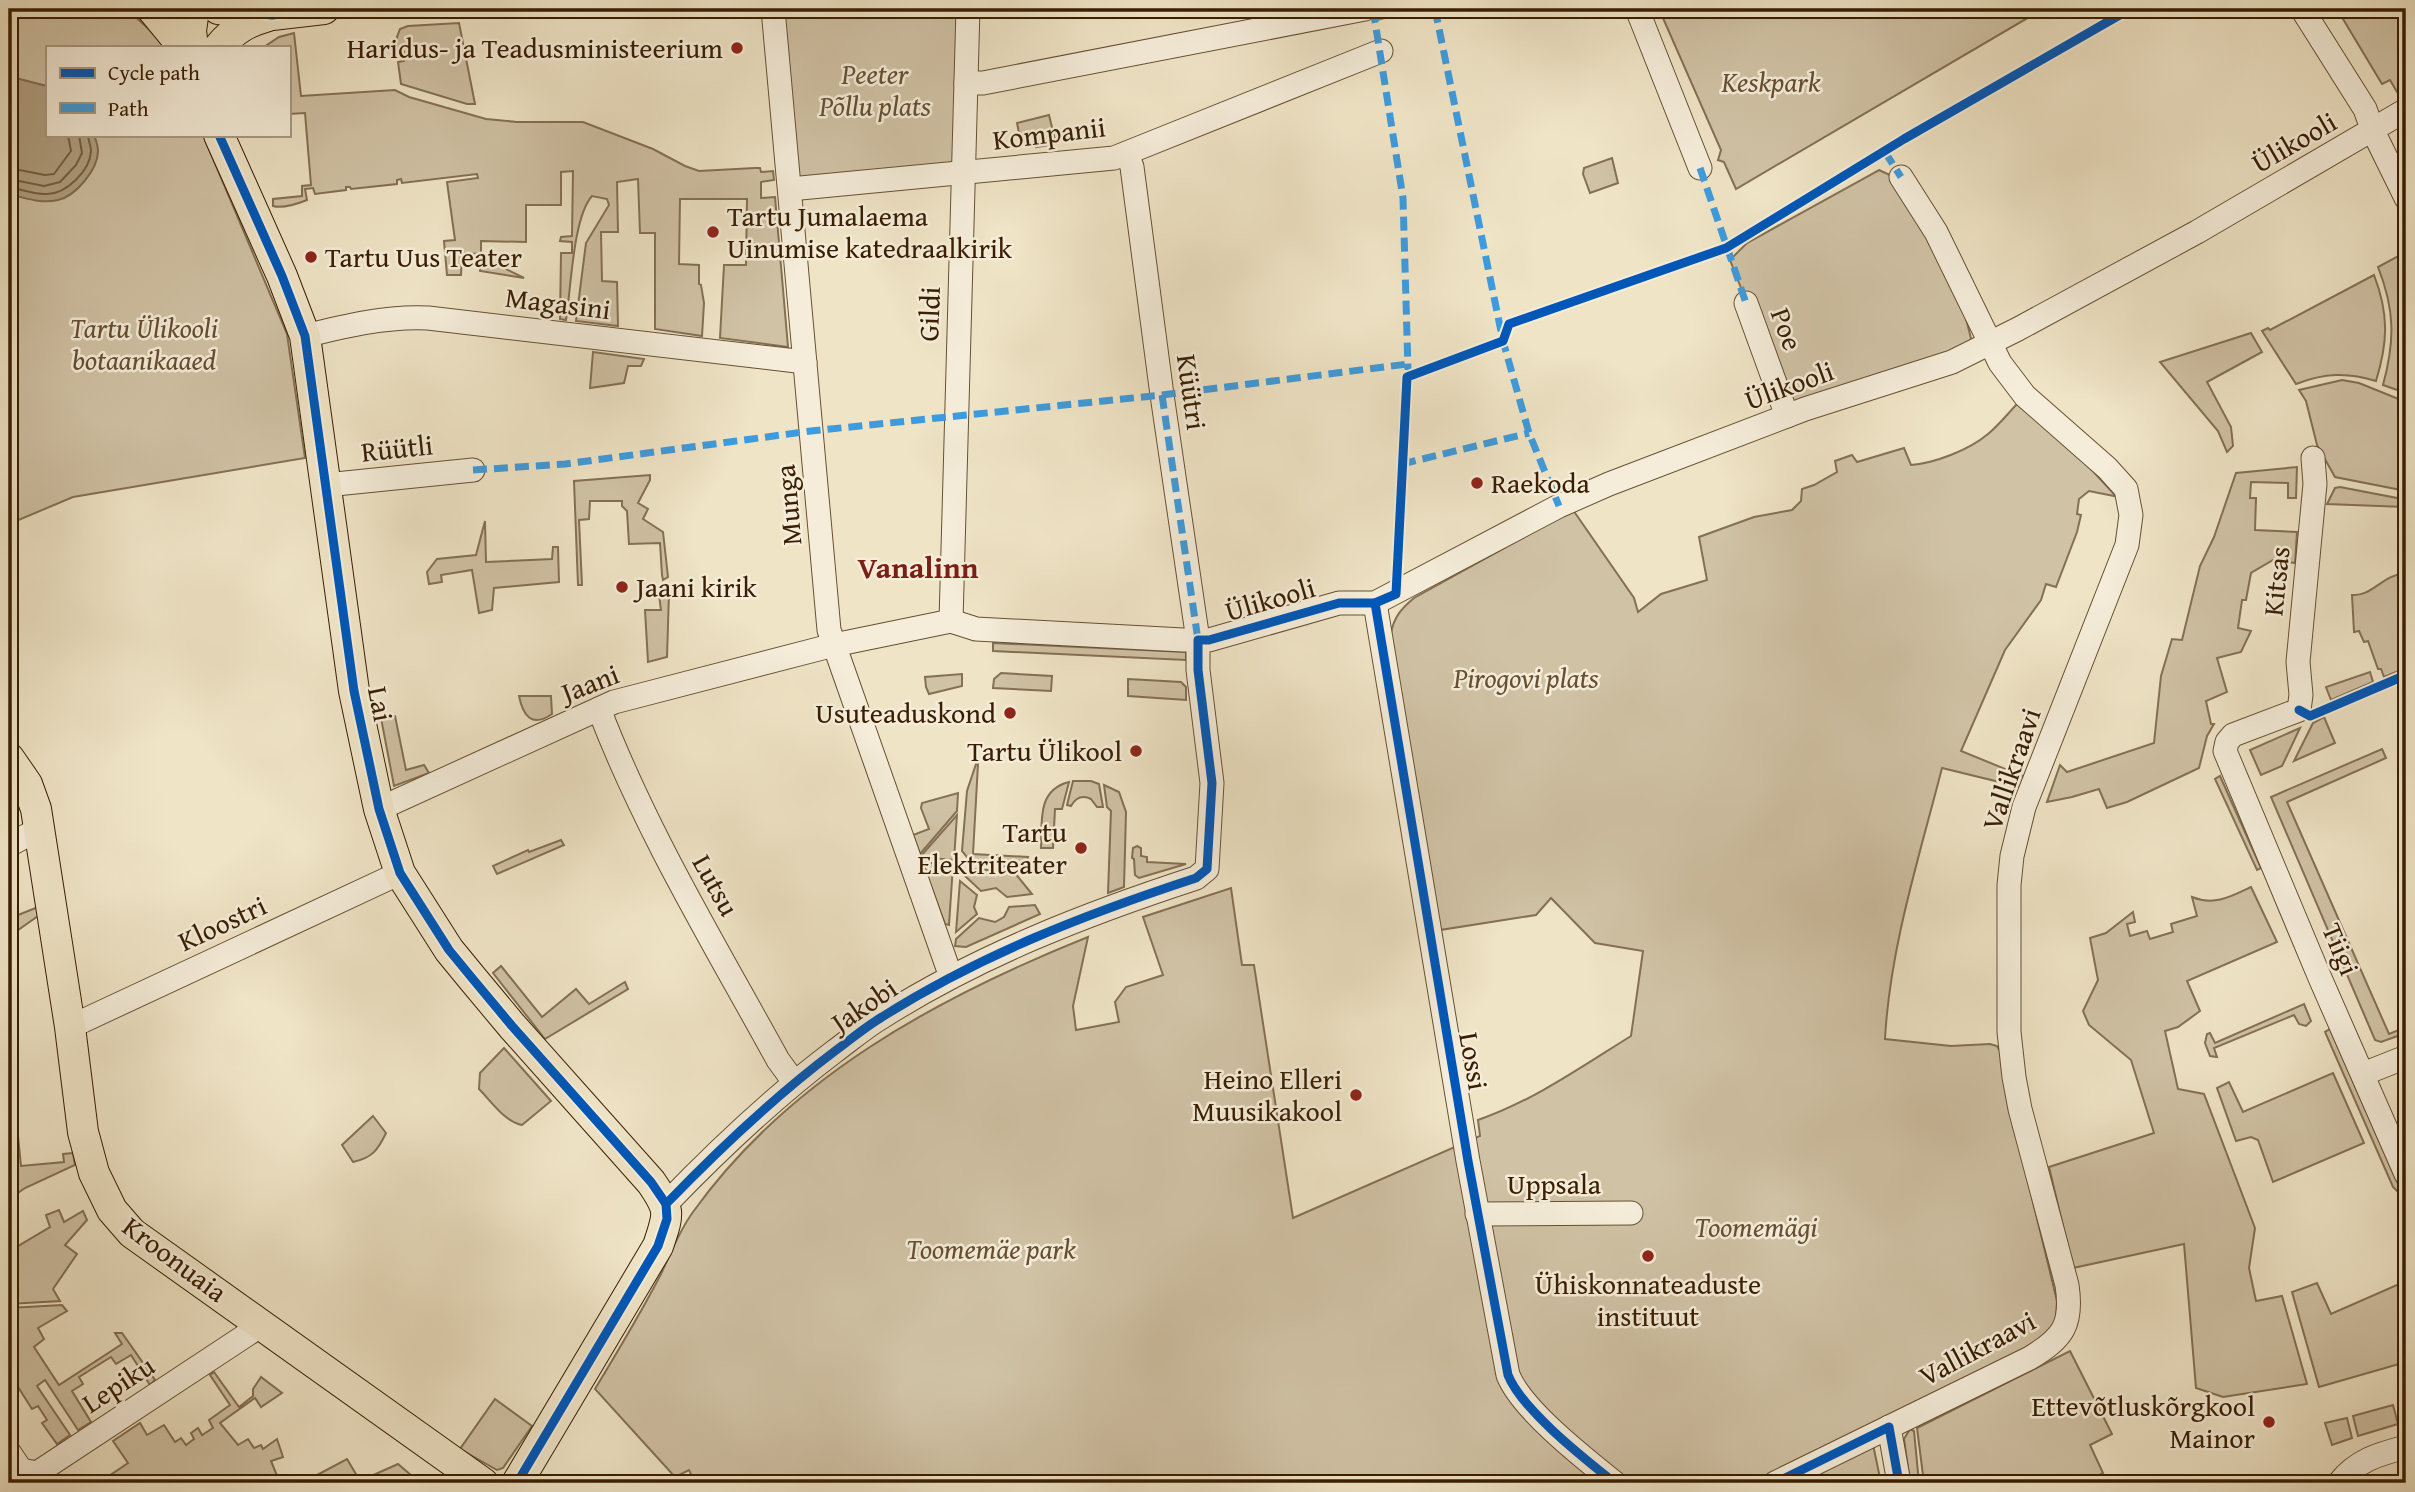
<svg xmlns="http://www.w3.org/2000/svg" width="2415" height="1492" font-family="'Gentium Book Plus',serif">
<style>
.green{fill:#d0c2a5;stroke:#847053;stroke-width:2}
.water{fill:#b1a183;stroke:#816d4f;stroke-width:2}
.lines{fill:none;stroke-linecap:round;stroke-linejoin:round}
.shore{stroke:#756042;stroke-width:2}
.minor-casing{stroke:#665032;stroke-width:25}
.major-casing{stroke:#391e01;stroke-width:32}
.minor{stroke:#f5edda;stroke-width:23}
.major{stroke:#efe4c6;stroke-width:30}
.quiet{stroke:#3e9bdd;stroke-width:7;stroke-dasharray:14 7;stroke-linecap:butt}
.cycleway-casing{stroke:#f5edda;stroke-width:13}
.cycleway{stroke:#0057b8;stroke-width:9}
.poi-dot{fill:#8f2418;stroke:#f5edda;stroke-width:2.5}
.labels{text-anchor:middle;stroke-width:5;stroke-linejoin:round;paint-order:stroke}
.poi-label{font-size:28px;fill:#391e01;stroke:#f5edda;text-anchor:end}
.park-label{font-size:28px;font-style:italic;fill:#664f32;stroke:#f5edda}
.street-label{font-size:28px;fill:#391e01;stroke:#f5edda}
.neighbourhood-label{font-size:30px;font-weight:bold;fill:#7a1f14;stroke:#f5edda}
</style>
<rect width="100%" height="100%" fill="#efe4c6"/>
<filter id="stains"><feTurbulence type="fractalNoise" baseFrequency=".00286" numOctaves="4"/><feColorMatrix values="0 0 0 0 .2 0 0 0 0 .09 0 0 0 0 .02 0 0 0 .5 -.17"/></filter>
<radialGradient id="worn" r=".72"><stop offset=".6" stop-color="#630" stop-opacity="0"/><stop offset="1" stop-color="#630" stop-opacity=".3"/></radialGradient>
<g class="green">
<polygon points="9,9 127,9 167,46 47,47 47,135 203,135 287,334 305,458 73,497 9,524"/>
<polygon points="781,9 957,9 956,163 796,183"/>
<polygon points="1659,9 2043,9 1736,189 1724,162 1718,160 1721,150"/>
<polygon points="2337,9 2406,9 2406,93 2400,97 2390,80 2382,84"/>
<polygon points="459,23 475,104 467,104 401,84 398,62 404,61 404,52 397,52 397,37 400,29 408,26"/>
<path d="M294,33l7,63 94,-6 14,7 77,22 31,3h66l70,27 32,17 14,5 56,-3h5l1,4 12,-1 1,9 -13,2v16l14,-1 13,150 -68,-9 4,-73h22l1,-66h-67l-1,65 20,1v19l2,1 3,18 -2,33 -47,-7v-96h-15l-2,-54 -21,3 1,50h-17l1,49 15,1 1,44 -42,-5 10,-78 23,-38 -2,-6 -15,-3c-19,21 -21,93 -26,124l-6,-1 1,-66h11v-11l-12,-1 1,-4 11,-1 1,-65 -12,1v33h-35v37l-45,-1v12l7,7 36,18 -44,-7 -1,-17 -17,-1 -1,22h-14l-3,-34 11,-1 -8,-58 31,-4 -1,-4 -75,9 -1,-4 -4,1v4l-46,5 -1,-2h-4v3l-31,4 -2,-6 -8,1 2,11c-10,4 -24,9 -34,6v-7l29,-3v-10l9,-1 -6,-72 -16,1v-67h-25l15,-10z"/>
<polygon points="1049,115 1056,144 1036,147 1033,134 1019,133 1017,123"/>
<polygon points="1612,158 1618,183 1590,193 1583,174 1584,168"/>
<polygon points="1879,170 1892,176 1957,284 1973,346 1788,407 1730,260 1747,243"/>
<path d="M2406,252v141l-23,-8c12,-44 12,-75 -5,-118z"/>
<path d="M2374,275c15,39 14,67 2,106 -28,-9 -52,-8 -80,3l-34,-53 6,-3 2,2z"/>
<polygon points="2251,333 2262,352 2207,382 2231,427 2233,446 2227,452 2218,431 2160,362"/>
<polygon points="593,352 644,359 641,366 628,366 624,383 590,388"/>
<polygon points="2342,380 2359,383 2406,402 2406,491 2335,477 2317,445 2306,401 2299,390"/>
<path d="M2019,402l26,17 69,75v2l-25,-5 -10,8 -2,15 4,1 -4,17 -21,55 -10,-3 -5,16 -36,50 -44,101 64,26 -5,10 -78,-19c-23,90 -52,179 -57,271l66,7 39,-2 7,2 4,7 26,124 30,124 -1,20 -9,16 -178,88 12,58h-1186l-6,-13 -14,7 -80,-88c23,-38 46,-76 66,-115 10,-21 18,-43 32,-62 96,-134 245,-215 395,-275l-15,69 3,24 43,-8 -4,-20 11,-15 37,-12 -20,-58 88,-29 11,77h12l39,253 187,-82 -2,-16c55,-19 103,-53 153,-84l12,-85 -48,-8 -44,-45 -15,17 -96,15 -49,-297c3,-16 10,-24 23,-35l159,-88 61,88 4,14 23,-18 46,-14 -8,-43 55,-20 38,-7 9,-9 1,-12 12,-4 23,-13 -2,-11 17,-6 5,7 47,-14 7,17c24,-2 58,-15 77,-31 11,-9 21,-22 31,-32z"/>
<polygon points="2297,467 2296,498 2288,498 2288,483 2251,482 2250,498 2256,498 2255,530 2297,532 2295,563 2273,560 2251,573 2246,600 2242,600 2238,628 2251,631 2241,652 2217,658 2227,692 2206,701 2211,724 2214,724 2207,736 2199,768 2127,802 2107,808 2099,789 2072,797 2047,802 2060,765 2067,772 2154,743 2161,676 2172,639 2182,640 2200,566 2214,537 2236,473"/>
<polygon points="650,475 650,480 638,503 648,509 643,519 663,532 668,577 663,580 662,575 660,543 629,544 627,511 622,506 622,501 590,501 589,519 579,520 582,585 578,585 574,481"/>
<polygon points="2340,487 2397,498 2404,507 2327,504 2335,488"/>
<polygon points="485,521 486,562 552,559 553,547 558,547 559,582 494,588 492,610 479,613 472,570 441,575 442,582 429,584 427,572 437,559 476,555"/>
<path d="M2406,573v95l-22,9 -3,-8h-3l-10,-28 -4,1 -5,-11 -5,1 -2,-37c20,2 31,-21 54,-22z"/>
<polygon points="663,592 669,593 667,657 648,662 645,610 661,610 659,595 663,595"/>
<polygon points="993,643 1186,652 1186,660 993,651"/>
<polygon points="2370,672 2373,682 2331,700 2326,687"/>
<polygon points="1001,673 1052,676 1051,691 993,688 994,679"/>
<polygon points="962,674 962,686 929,694 926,687 925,677"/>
<polygon points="1128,679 1181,682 1186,687 1186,700 1128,696"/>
<path d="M519,696h32l1,18c-20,14 -29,2 -33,-18z"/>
<polygon points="395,716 406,770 424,765 429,773 394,786 381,718"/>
<polygon points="2324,717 2335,743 2294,761 2313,723"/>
<polygon points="2300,728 2282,766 2261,775 2250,750"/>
<polygon points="2382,749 2386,758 2287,802 2389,1034 2406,1027 2406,1033 2381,1042 2375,1040 2271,797"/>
<polygon points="976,764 978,764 973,854 1028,857 1026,864 1018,868 971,862 962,851 967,791"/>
<polygon points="2220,776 2261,868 2257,870 2215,779"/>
<path d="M1073,781h18l8,3 4,23h-6l-6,-8c-8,-4 -15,-2 -20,7l-4,-1z"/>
<path d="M1069,782l-7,27h-7l-2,39h-12c1,-27 -4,-58 28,-66z"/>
<polygon points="1104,785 1119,792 1126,812 1124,887 1108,893 1111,811 1107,807"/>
<polygon points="958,793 957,811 920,854 913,835 929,829 921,808 922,803"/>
<polygon points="957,815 954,860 920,857"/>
<polygon points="561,840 564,845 497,874 493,866 528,850 529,852"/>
<polygon points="1137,846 1141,848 1141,856 1147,857 1147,862 1186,864 1139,878 1135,875 1134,859 1132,858 1133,848"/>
<polygon points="922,862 953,865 949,925 945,924"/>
<polygon points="976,869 1014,872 1032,894 1007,897 996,888 981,891 963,874"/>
<polygon points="960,881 977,895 974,907 977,914 956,932"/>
<path d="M2251,887l26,55 -90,39 13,30 -22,16 -13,4 13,58 26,5 51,134 -6,40 7,33 26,-5 25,88 -84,13 -27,-9 -12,-144 -111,24 -24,-101 105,-34 -23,-73 -42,-35 -6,-14 15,-31 -8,-42 16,-5 27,-21 2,10 -8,2 3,12 17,-5 3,8 23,-7 -2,-8 26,-8 -5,-19c22,9 38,0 59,-10z"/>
<polygon points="1035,905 1040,914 966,947 955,946 956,939 979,918 995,922 1004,917 1009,907"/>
<polygon points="12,906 13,917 38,907 38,916 14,933 17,949 9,950 9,907"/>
<polygon points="501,966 542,1017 576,989 589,1004 625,982 628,989 545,1039 493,973"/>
<polygon points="2304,1004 2311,1021 2306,1026 2299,1024 2294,1015 2214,1048 2217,1057 2210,1056 2205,1043 2207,1034 2210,1033 2215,1043"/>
<polygon points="2330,1029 2399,1186 2397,1191 2393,1187 2325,1032"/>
<path d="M504,1048l47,53 -29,24c-17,-3 -31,-24 -43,-36l1,-16z"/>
<polygon points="2333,1073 2364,1143 2273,1182 2258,1140 2251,1137 2236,1141 2217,1088 2229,1082 2243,1112"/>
<path d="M373,1116l13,17c-8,17 -14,25 -33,29l-11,-17z"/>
<polygon points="18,1136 21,1166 64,1162 63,1154 73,1153 75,1165 25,1188 9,1199 9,1142"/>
<polygon points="59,1210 64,1222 83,1211 87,1220 65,1245 77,1254 53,1289 60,1301 9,1304 9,1229 18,1246 50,1227 46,1215"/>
<polygon points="2406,1281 2406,1362 2319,1387 2292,1292 2317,1283 2331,1314"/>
<polygon points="62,1305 67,1311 38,1328 44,1339 34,1347 59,1385 122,1344 115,1333 122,1333 155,1380 150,1385 131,1355 116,1364 111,1357 79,1377 83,1384 72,1391 91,1422 78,1430 45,1380 37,1386 70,1435 57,1444 42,1423 47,1420 38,1406 32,1409 18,1387 9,1393 9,1308"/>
<polygon points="2070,1351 2112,1434 2090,1445 2103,1473 2101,1474 2105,1483 2089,1483 2082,1476 2071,1483 1924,1483 1917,1428"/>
<polygon points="214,1372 239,1407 253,1396 253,1389 261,1377 282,1393 261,1407 255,1398 220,1423 238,1445 248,1439 254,1448 261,1445 263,1449 277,1439 283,1457 271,1461 280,1483 110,1483 106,1478 128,1463 113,1441 140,1423 147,1435 164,1425 175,1442 181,1438 186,1445 194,1439 191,1433 198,1428 202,1435 213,1428 209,1420 230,1405 210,1375"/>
<polygon points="495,1399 532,1426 503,1468 497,1470 460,1449"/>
<polygon points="2393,1405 2398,1424 2358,1436 2353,1416"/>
<polygon points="2347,1418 2352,1438 2332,1445 2325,1423"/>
<polygon points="1910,1429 1914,1431 1919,1483 1910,1483 1904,1439"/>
<polygon points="347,1459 360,1481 398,1464 412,1476 405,1483 344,1483 341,1479 335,1483 302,1483"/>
</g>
<path class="water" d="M12,77l35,9v49h47c2,5 4,10 4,16 0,18 -22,45 -40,49 -16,4 -34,-2 -49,-6v-116z"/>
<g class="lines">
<g class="shore">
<polyline points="9,168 45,175 54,174 71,151 68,135"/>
<polyline points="9,179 44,186 60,182 76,165 82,153 79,135"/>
<path d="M9,187c12,2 25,8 38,7 19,0 43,-23 44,-43 0,-6 -3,-11 -3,-16"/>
</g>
<g class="minor-casing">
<g id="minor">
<polyline points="773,9 829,630 951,977"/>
<polyline points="1637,9 1700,168"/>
<polyline points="2302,9 2365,109 2373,131 2406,198"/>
<polyline points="966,83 983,83 1365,9"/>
<polyline points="790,189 1114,158 1381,51"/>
<polyline points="1746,303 1787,416"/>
<path d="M305,336c40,-10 81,-20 123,-18l377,44"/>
<polyline points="2313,458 2315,484 2298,662 2301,695 2299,710 2233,735 2227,742 2225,751 2320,978 2406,1174"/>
<polyline points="326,485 473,470"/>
<path d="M1375,603l93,558 40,214c14,35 77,84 107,108"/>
<polyline points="951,621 968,9"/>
<path d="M599,709c47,123 116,236 179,351l16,22"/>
<polyline points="379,809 614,702 834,645 951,621 976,629 1183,640 1209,640 1339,603 1375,603 1559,506 1609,484 1805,409 1952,362 2018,329 2197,232 2406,110"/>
<polyline points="9,845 39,829"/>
<polyline points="70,1027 400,873"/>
<polyline points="2363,1074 2406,1057"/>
<path d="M666,1204c53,-55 108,-107 169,-153 15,-11 30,-24 47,-34 98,-62 204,-103 314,-139l11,-9 5,-86 -14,-113v-30l-36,-245 -30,-228 -5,-14"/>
<polyline points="1477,1214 1631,1213"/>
<polyline points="1889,1427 1899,1483"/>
<polyline points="9,1452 21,1470 37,1473 263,1324"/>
<path d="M1775,1483l255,-125c33,-20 43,-33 37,-73l-47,-176 -6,-32 -5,-45v-147l3,-29 12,-49 103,-262 4,-30 -5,-26 -19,-21 -82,-72 -25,-33 -64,-131 -35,-55"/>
<path d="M2339,1483c18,-23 40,-29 67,-36"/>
</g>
</g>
<g class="major-casing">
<g id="major">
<polyline points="152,9 175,37 180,47"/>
<polyline points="218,9 272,15 324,9"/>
<polyline points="193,47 191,31 194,9"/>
<path d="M219,47c14,-17 28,-25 49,-31"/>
<path d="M219,135l63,141 23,60 49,355 25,118 21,64 49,77 23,28 40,48 139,156c20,29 18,31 7,64l-141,237"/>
<polyline points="9,758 27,784 36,809 70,1027 83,1132 94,1173 112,1210 132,1233 483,1483"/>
</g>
</g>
<use href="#minor" class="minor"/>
<use href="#major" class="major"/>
<g class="quiet">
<polyline points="1373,9 1403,198 1408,370"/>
<polyline points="1435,9 1503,341 1529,433 1559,506"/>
<polyline points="1375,18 1408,9"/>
<polyline points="1885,152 1901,177"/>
<polyline points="1700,168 1746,303"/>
<polyline points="1162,395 1198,640"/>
<polyline points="1402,464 1529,433"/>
<polyline points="473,470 565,464 811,431 1162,395 1408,364"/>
</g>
<g class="cycleway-casing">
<g id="cycleway">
<polyline points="218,9 272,15 324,9"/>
<polyline points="219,135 282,276 305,336 354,691 379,809 400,873 449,950 472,978 512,1026 651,1182 666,1204"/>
<path d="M1375,603l93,558 40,214c14,35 77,84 107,108"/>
<polyline points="2299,710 2310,716 2406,675"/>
<path d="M517,1483l141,-237 9,-27 -1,-15c53,-55 108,-107 169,-153 15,-11 30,-24 47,-34 98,-62 204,-103 314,-139l11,-9 5,-86 -14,-113v-30h11l130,-37h36l21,-9 11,-217 96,-36 6,-17 217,-76 178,-109 226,-130"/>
<polyline points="1775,1483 1889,1427 1899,1483"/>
</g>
</g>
<use href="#cycleway" class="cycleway"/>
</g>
<g class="poi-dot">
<circle cx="737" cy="48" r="7"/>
<circle cx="713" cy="232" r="7"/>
<circle cx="311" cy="257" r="7"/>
<circle cx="1477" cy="483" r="7"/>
<circle cx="622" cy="587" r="7"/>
<circle cx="1010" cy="713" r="7"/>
<circle cx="1136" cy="751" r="7"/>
<circle cx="1081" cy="848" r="7"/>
<circle cx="1356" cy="1095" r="7"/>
<circle cx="1648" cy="1256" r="7"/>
<circle cx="2269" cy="1422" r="7"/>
</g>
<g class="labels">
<g class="poi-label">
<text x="723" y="58">Haridus- ja Teadusministeerium</text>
<text x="727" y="226" text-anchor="start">Tartu Jumalaema<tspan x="727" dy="32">Uinumise katedraalkirik</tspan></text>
<text x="325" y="267" text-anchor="start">Tartu Uus Teater</text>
<text x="1491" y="493" text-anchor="start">Raekoda</text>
<text x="636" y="597" text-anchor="start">Jaani kirik</text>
<text x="996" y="723">Usuteaduskond</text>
<text x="1122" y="761">Tartu Ülikool</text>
<text x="1067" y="842">Tartu<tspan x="1067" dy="32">Elektriteater</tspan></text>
<text x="1342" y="1089">Heino Elleri<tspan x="1342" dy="32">Muusikakool</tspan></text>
<text x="1648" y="1294" text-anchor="middle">Ühiskonnateaduste<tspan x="1648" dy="32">instituut</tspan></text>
<text x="2255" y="1416">Ettevõtluskõrgkool<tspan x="2255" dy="32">Mainor</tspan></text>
</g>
<g class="park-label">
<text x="875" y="84">Peeter<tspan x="875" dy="32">Põllu plats</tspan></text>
<text x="1771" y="92">Keskpark</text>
<text x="144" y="338">Tartu Ülikooli<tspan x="144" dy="32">botaanikaaed</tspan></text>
<text x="1526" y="688">Pirogovi plats</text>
<text x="1756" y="1237">Toomemägi</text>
<text x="991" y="1259">Toomemäe park</text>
</g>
<g class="street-label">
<text transform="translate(1049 133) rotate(-7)" y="10">Kompanii</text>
<text transform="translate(2294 142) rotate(-30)" y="10">Ülikooli</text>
<text transform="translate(558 303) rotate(7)" y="10">Magasini</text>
<text transform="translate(929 314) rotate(-88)" y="10">Gildi</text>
<text transform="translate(1787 329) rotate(70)" y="10">Poe</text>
<text transform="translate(1789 385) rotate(-20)" y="10">Ülikooli</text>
<text transform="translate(1192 392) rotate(82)" y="10">Küütri</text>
<text transform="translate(397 448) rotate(-6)" y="10">Rüütli</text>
<text transform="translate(788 505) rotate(-95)" y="10">Munga</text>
<text transform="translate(2276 581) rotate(-84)" y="10">Kitsas</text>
<text transform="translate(1270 599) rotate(-16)" y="10">Ülikooli</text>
<text transform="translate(590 683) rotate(-21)" y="10">Jaani</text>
<text transform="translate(381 704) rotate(79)" y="10">Lai</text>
<text transform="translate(2011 769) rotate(-71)" y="10">Vallikraavi</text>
<text transform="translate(716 885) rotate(61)" y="10">Lutsu</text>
<text transform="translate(222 923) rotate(-25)" y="10">Kloostri</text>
<text transform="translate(2341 949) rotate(67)" y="10">Tiigi</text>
<text transform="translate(864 1005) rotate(-34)" y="10">Jakobi</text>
<text transform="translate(1474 1061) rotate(80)" y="10">Lossi</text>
<text x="1554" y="1194">Uppsala</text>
<text transform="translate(175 1259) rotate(37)" y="10">Kroonuaia</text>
<text transform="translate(1977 1348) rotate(-28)" y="10">Vallikraavi</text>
<text transform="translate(118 1384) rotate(-33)" y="10">Lepiku</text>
</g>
<g class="neighbourhood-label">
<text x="918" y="578">Vanalinn</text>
</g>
</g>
<rect width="2415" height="1492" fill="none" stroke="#efe4c6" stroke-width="35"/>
<rect x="10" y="10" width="2394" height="1471" fill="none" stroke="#391e01" stroke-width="3.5"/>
<rect x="18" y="18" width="2380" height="1457" fill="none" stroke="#391e01" stroke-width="2"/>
<rect x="46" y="46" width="245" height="91" fill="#f5edda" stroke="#aa9a83" stroke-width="2"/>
<rect x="60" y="68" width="35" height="10" fill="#0057b8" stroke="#aa9a83" stroke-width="2"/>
<text x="108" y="80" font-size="21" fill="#391e01">Cycle path</text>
<rect x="60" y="103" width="35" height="10" fill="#3e9bdd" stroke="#aa9a83" stroke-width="2"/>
<text x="108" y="116" font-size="21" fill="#391e01">Path</text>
<rect width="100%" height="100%" filter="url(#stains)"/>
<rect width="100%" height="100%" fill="url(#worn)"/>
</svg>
